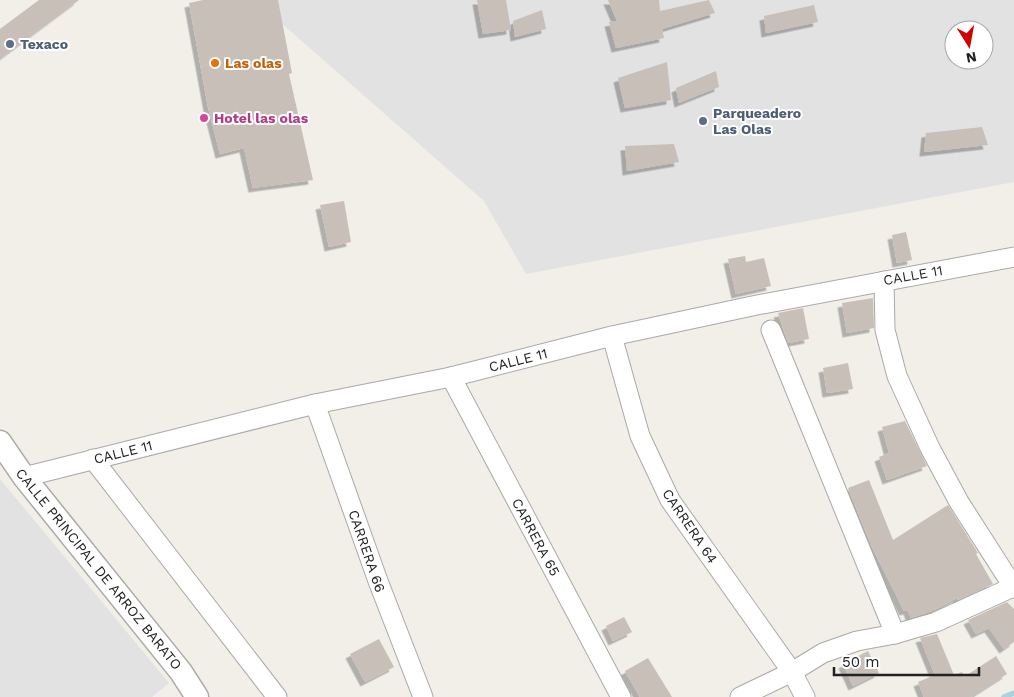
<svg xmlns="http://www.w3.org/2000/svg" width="1014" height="697" font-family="'Work Sans',sans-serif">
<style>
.parking{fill:#e2e2e2;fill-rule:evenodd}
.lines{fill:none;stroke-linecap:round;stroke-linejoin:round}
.stream{stroke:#aad3df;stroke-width:5.5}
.building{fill:#c7bfb8;filter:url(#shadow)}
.minor-casing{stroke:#a9a9a9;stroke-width:21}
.tertiary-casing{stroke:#a9a9a9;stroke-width:25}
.minor{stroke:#fff;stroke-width:19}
.tertiary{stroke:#fff;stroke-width:22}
.service-dot{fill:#5c6f8a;stroke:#fff;stroke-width:2}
.food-dot{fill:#e8710a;stroke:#fff;stroke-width:2}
.hotel-dot{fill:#d1479c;stroke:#fff;stroke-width:2}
.labels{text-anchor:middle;stroke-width:4;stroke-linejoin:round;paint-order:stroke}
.service-label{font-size:14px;font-weight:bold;fill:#4e5e75;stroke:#fff;text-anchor:start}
.food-label{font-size:14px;font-weight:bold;fill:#c56008;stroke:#fff;text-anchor:start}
.hotel-label{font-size:14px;font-weight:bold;fill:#b23c85;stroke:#fff;text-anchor:start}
.street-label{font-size:14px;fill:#222;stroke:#fff}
</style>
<defs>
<filter id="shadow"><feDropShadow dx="-4.5" dy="4.5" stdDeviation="0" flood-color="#0004"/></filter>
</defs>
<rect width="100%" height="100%" fill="#f2efe9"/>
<g class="parking">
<path d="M255,0h759v182l-488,92 -42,-73zM954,30h30v30h-30z"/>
<polygon points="0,479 169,683 152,697 0,697"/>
</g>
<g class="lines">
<polyline class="stream" points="1004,697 1014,693"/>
</g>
<g class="building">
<polygon points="39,0 79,0 0,59 0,29"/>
<polygon points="203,0 278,0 292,73 289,74 313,180 253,188 244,148 220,154 208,107 189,3"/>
<polygon points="477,0 506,0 511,30 483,34"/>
<polygon points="608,0 659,0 660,11 709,0 715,13 662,29 664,38 616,48 609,22 617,21"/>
<polygon points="814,5 818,22 766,33 764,16"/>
<polygon points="542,10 546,29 515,37 513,21"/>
<polygon points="667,62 671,100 625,108 618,78"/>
<polygon points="716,71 719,87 679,103 676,88"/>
<polygon points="982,127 988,145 924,152 926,133"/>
<polygon points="674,144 679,162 627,171 625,146"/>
<polygon points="344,201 351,242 329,247 320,205"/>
<polygon points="906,232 912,260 897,263 892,235"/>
<polygon points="745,256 746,262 764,258 771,286 736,294 728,259"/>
<polygon points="873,298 874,328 847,333 842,303"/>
<polygon points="803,308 809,339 788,343 778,313"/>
<polygon points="848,363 853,389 827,393 823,368"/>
<polygon points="905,421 927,466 887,480 879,457 889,453 882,427"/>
<polygon points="869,480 893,540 948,505 978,553 976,554 993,584 958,600 957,598 932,611 911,618 908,610 904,611 872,547 848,488"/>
<polygon points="1007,602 1014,609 1014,642 1004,649 989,628 976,634 968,620"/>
<polygon points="624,617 632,632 613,641 606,626"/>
<polygon points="937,634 954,675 962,672 964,677 996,656 1007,674 971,697 924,697 918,682 935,675 920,638"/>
<polygon points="379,639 394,667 365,682 350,654"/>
<polygon points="868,651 879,673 853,686 843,664"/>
<polygon points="648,658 672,697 640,697 625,671"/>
</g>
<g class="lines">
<g class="minor-casing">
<g id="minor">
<polyline points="884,281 885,330 897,376 930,448 959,502 1014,588"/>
<polyline points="771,330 895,634"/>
<polyline points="612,336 640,436 670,500 792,672 805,697"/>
<polyline points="451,377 621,697"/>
<polyline points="315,404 378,581 423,697"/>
<polyline points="93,459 277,697"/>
<polyline points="24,477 315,404 451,377 612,336 757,305 1014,257"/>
<polyline points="740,697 792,672 823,653 857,641 895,634 936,622 1013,587"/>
</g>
</g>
<g class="tertiary-casing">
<polyline id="tertiary" points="0,442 24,477 181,672 197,697"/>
</g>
<use href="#minor" class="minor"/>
<use href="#tertiary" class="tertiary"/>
</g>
<g class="service-dot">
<circle cx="10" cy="44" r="5"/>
<circle cx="703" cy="121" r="5"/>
</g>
<circle class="food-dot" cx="215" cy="63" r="5"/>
<circle class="hotel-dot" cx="204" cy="118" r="5"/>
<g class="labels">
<g class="service-label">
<text x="20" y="49">Texaco</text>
<text x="713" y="118">Parqueadero<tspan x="713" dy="16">Las Olas</tspan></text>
</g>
<g class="food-label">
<text x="225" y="68">Las olas</text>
</g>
<g class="hotel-label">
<text x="214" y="123">Hotel las olas</text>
</g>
<g class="street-label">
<text transform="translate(913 275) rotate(-10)" y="5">CALLE 11</text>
<text transform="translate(518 360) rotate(-14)" y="5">CALLE 11</text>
<text transform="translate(123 452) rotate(-14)" y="5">CALLE 11</text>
<text transform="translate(690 526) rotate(56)" y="5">CARRERA 64</text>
<text transform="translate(536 537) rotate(62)" y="5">CARRERA 65</text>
<text transform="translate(367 551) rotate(71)" y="5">CARRERA 66</text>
<text transform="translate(99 569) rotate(51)" y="5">CALLE PRINCIPAL DE ARROZ BARATO</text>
</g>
</g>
<g transform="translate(969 45) rotate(169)"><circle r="24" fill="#ffffff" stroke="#a7a7a7"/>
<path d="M0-4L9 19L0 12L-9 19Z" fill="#d40000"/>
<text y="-8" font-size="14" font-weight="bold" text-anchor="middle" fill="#222222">N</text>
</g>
<path d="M834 667v8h145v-8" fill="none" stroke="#222222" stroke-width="2.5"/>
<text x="842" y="667" font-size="15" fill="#222222" stroke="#ffffff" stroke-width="4" paint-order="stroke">50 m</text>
</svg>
